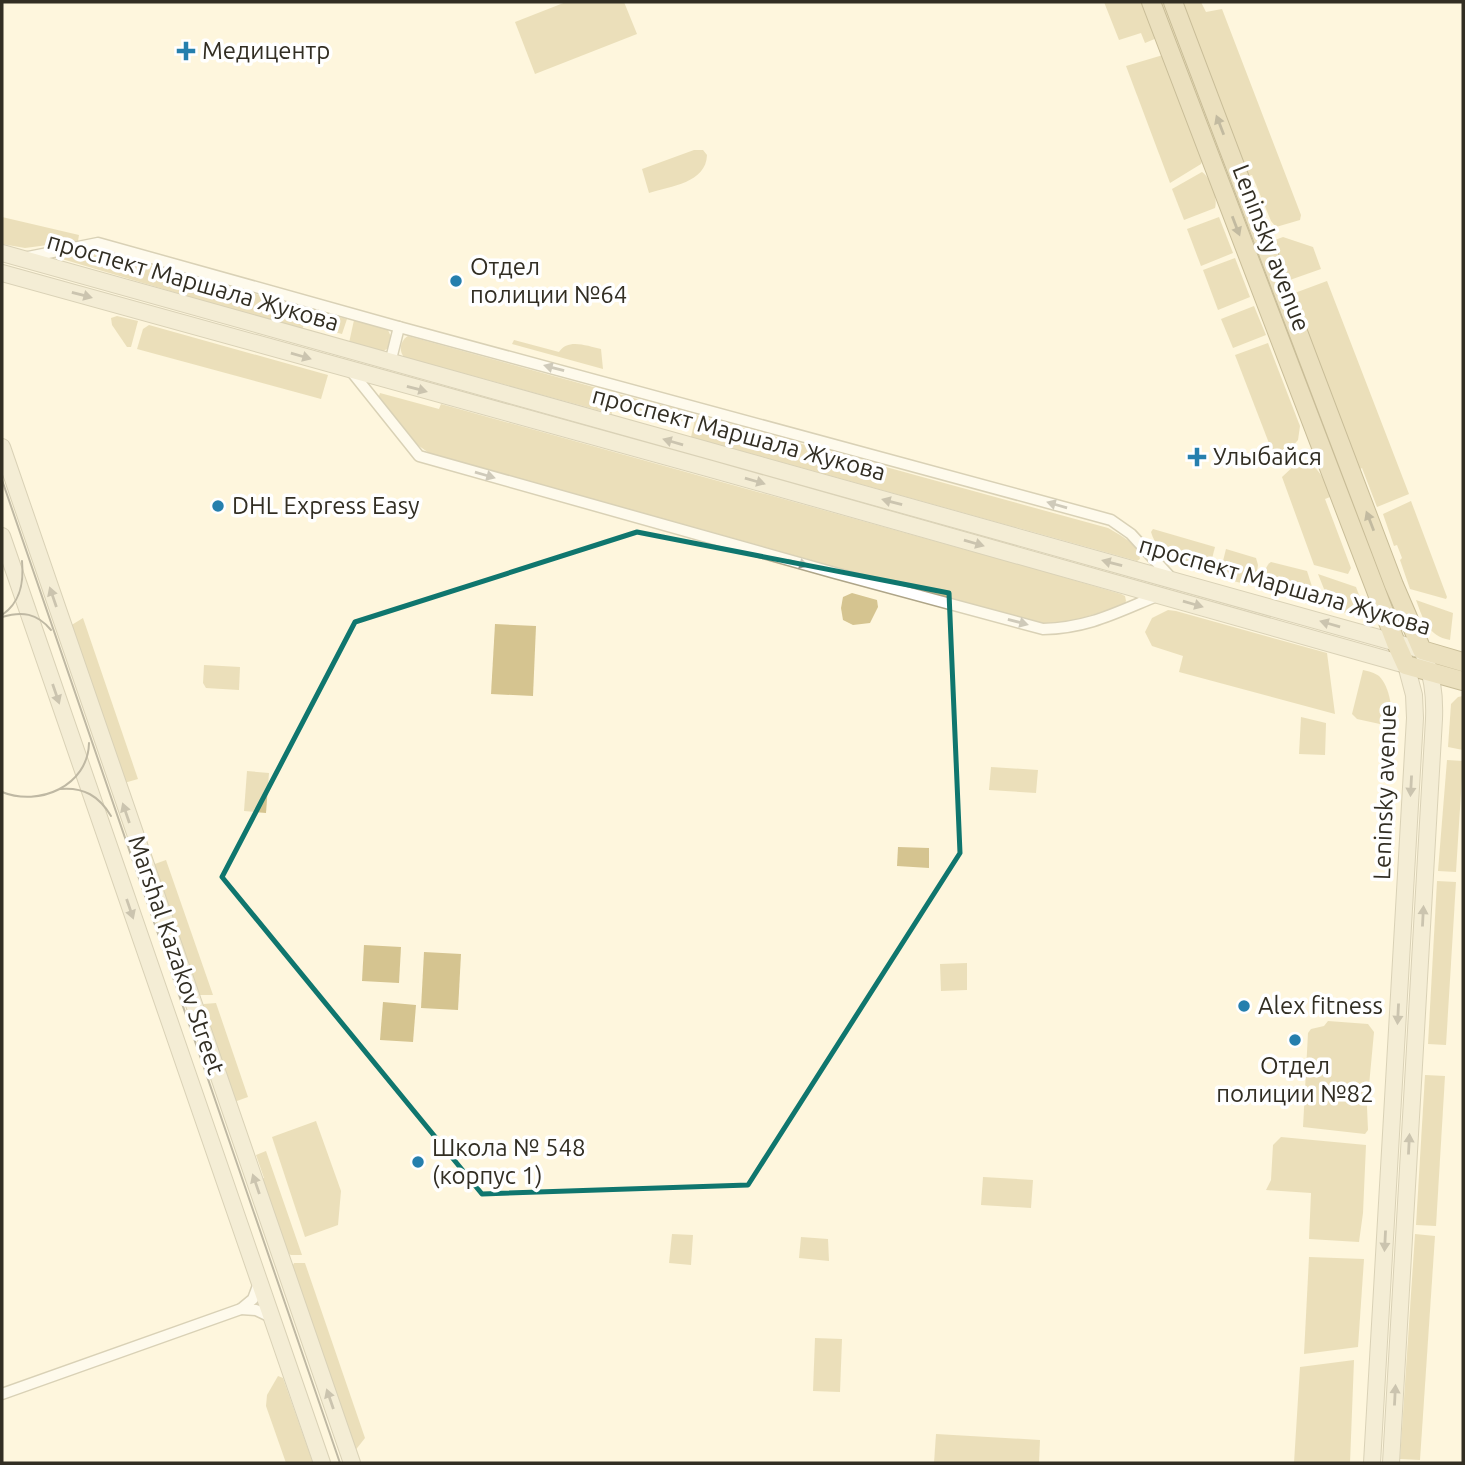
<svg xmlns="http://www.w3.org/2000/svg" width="1465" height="1465" font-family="Ubuntu,sans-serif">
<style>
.green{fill:#d5c490}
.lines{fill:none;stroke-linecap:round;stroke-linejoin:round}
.minor-casing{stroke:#aea588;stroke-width:13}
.secondary-casing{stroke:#aea588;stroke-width:18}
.primary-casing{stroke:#874;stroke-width:20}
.minor{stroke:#fff;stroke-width:10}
.secondary{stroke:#e9e2cc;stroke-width:16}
.primary{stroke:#d4c599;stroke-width:18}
.tram{stroke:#736e5e;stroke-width:2}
.oneway{fill:#7b7258}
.oneway2{fill:#8e8878}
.oneway3{fill:#989691}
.marked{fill:none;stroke:#0f766e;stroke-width:5;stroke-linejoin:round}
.poi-dot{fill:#257fad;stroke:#fff;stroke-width:2.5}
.labels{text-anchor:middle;stroke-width:7;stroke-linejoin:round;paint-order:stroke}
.poi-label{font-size:24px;fill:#322e23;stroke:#fff;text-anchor:start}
.street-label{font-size:24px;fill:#322e23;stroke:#fff}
</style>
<rect width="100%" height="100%" fill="#fef6dd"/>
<g class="green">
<polygon points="566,2 624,2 637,34 535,74 515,22"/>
<polygon points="1104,2 1144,2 1157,38 1145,43 1141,33 1119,40"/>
<polygon points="1159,2 1163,2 1253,238 1249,239"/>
<polygon points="1183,2 1201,2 1206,12 1222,9 1301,215 1300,220 1276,227 1271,221 1252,175 1247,176"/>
<polygon points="1163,55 1203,159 1201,164 1170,183 1126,66"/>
<path d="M694,150h9l4,5c-1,28 -36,31 -58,38l-7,-24z"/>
<path d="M1202,172c9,6 16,26 13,36l-31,12 -12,-31z"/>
<polygon points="2,217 79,235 78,241 25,248 2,244"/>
<polygon points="1219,217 1233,253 1201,266 1187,229"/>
<polygon points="1283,237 1313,247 1321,269 1287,281 1274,248 1278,246 1275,240"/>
<polygon points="1257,247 1388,590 1384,592 1253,248"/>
<polygon points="93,251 110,254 347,319 342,334 304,324 302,330 62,259 65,255"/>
<polygon points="1235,258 1250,297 1218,310 1203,270"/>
<polygon points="1327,281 1409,494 1377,507 1362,468 1358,470 1292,294"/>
<polygon points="1254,306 1266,335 1233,348 1221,319"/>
<polygon points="117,316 138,321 131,347 127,347 112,325 111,318"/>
<polygon points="354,320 388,330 392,339 390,347 382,352 349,343"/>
<polygon points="149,325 328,375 321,399 137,349 143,329"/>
<path d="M408,336l200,55 4,23 -208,-57c-6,-7 -3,-17 4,-21z"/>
<path d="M514,340l45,12c9,-14 28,-6 42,-3l2,20 -91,-25z"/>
<polygon points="1268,343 1300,426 1298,440 1277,464 1235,355"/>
<polygon points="380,393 439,409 441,404 1039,570 1121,594 1125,596 1126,601 1124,605 1069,622 1043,625 429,453 412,441 378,399"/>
<polygon points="618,394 685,411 682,427 626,413 620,406"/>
<path d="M696,415l412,113c12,7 31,16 32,31l-3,2 -446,-124z"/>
<path d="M1297,463c22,-2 27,17 33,34l-5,2 26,69 -3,6 -34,-9 -32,-88z"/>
<polygon points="1411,501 1447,597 1446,599 1410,589 1400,560 1402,558 1397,545 1394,546 1383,514"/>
<path d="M1153,529l62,18 -7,27c-22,-5 -50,-17 -57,-42z"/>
<polygon points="1226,549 1256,558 1258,565 1255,584 1248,585 1219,577"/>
<path d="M1271,562l36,9 10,31 -6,1 -46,-14c-3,-7 -1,-23 6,-27z"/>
<polygon points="1318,574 1356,587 1364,608 1362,612 1354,615 1332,609"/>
<polygon points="852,593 877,600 878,607 870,623 853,625 843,620 841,608 843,597"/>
<path d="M1416,600l37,13 -3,27c-22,-4 -27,-21 -34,-40z"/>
<polygon points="1168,610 1176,611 1327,653 1335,714 1179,672 1183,656 1152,646 1145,632 1152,618"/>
<polygon points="83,618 138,779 124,783 70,626"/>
<polygon points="495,624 536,626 533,696 491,694"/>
<polygon points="204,665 240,667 239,690 206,688 203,683"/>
<path d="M1363,670c5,1 12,3 16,6 11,11 15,36 10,50l-32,-7 -5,-5z"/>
<polygon points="1463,696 1463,750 1448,747 1451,704 1458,697"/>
<polygon points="1301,717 1326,723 1325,755 1299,754"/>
<polygon points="1447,760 1463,761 1456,872 1438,871"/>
<polygon points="991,767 1038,770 1036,793 989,790"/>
<polygon points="247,771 269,773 266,813 244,811"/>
<polygon points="898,847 929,848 929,868 897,866"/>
<polygon points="166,860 213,995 198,995 152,865"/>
<polygon points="1437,881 1456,882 1446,1045 1428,1044"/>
<polygon points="364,945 401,947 399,983 362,981"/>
<polygon points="424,952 461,954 458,1010 421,1008"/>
<polygon points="967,963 967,990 941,991 940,964"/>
<polygon points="383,1002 416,1005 413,1042 380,1040"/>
<polygon points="216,1003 248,1097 234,1102 201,1007 204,1004"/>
<polygon points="1328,1021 1368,1024 1374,1032 1367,1107 1368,1130 1365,1134 1303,1127 1308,1033 1311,1029 1324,1026"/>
<polygon points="1425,1075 1445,1076 1436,1226 1416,1225"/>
<polygon points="316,1121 341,1191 338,1225 305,1237 272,1137"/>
<polygon points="1281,1137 1366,1145 1363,1213 1359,1242 1309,1239 1311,1193 1266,1190 1271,1180 1273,1145"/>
<polygon points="266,1151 302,1255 291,1255 285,1252 260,1179 264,1178 256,1155"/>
<polygon points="983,1177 1033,1180 1031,1208 981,1205"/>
<polygon points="672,1234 693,1235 691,1265 669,1263"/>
<polygon points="1415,1234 1435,1236 1420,1460 1400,1459"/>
<polygon points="801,1237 828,1239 829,1261 799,1258"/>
<polygon points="1309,1257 1364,1259 1358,1347 1304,1354"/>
<polygon points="294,1263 305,1263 365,1438 354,1452 291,1269"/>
<polygon points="815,1338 842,1339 840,1392 813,1391"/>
<polygon points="1354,1360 1350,1463 1294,1463 1300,1367"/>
<polygon points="278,1376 283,1378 313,1463 286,1463 266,1406 267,1395"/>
<polygon points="936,1434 1040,1440 1039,1463 934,1463"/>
</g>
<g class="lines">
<g class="minor-casing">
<g id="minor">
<polyline points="23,258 98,243 399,327 1034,499 1111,520 1131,534 1172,579"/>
<polyline points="390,363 399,327"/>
<path d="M351,371l68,85 416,117 208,56c46,-1 74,-17 116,-34"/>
<polyline points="241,1309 256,1310 271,1317"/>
<polyline points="2,1394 241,1309 253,1299 259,1283"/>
</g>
</g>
<g class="secondary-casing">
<g id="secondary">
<path d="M2,253l1420,397c10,24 13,43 12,69l-43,744"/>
<polyline points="2,273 711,469 1406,665 1414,695 1415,718 1372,1463"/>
<polyline points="2,447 352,1463"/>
<polyline points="2,536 322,1463"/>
</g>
</g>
<g class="primary-casing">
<g id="primary">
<polyline points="1151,2 1396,643 1406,665 1463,681"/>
<polyline points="1173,2 1394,585 1422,650 1463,662"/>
</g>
</g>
<use href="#minor" class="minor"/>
<use href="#secondary" class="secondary"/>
<use href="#primary" class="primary"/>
<g class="tram">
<polyline points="2,480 340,1463"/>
<path d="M2,615c19,-13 22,-33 20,-54"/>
<path d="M2,617c20,-6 35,-4 49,13"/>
<path d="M60,789c24,-2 39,7 51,27"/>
<path d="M2,792c37,15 86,-6 87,-49"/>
</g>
</g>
<defs><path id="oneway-solid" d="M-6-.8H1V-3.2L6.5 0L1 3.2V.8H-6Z" transform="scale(1.75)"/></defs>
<g class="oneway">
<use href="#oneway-solid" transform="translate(1220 125) rotate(-111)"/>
<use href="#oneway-solid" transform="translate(1236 226) rotate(69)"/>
<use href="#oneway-solid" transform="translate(1370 521) rotate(-111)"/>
</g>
<g class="oneway2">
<use href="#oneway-solid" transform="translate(82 295) rotate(15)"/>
<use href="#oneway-solid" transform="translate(301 356) rotate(16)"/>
<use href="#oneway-solid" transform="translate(417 389) rotate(15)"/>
<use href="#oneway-solid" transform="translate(673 442) rotate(-164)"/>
<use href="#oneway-solid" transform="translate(755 481) rotate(16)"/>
<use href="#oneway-solid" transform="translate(892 502) rotate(-165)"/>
<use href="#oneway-solid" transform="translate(974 543) rotate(16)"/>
<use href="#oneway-solid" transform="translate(1112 563) rotate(-165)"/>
<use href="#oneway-solid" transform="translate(53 597) rotate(-109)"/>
<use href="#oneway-solid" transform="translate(1193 604) rotate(16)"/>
<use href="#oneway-solid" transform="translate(1330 624) rotate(-164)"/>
<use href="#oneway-solid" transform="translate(56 694) rotate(71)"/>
<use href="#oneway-solid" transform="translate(1411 786) rotate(93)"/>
<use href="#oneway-solid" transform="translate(126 813) rotate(-109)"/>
<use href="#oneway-solid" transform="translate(130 909) rotate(71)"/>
<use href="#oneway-solid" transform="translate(1423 916) rotate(-87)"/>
<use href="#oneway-solid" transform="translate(1398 1014) rotate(93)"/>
<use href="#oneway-solid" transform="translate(1409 1144) rotate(-87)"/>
<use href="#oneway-solid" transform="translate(256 1184) rotate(-109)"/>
<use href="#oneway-solid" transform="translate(1385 1241) rotate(93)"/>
<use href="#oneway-solid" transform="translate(1395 1395) rotate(-87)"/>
<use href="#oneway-solid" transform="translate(330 1399) rotate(-109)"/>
</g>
<g class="oneway3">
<use href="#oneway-solid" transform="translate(554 368) rotate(-165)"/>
<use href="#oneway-solid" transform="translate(485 475) rotate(16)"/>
<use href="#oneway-solid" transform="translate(1057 505) rotate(-164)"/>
<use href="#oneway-solid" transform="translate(798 563) rotate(16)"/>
<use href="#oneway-solid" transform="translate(1018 622) rotate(15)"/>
</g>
<path d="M0 0H1465V1465H0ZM637,532l312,61 11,260 -212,332 -266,9 -260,-317 133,-255z" fill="#fef6dd" fill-opacity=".55" fill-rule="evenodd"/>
<path class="marked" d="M637,532l312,61 11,260 -212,332 -266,9 -260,-317 133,-255z"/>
<g class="poi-dot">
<path d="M182.5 40.5h7v7h7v7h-7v7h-7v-7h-7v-7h7z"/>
<circle cx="456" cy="281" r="7"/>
<path d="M1193.5 446.5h7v7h7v7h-7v7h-7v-7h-7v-7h7z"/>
<circle cx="218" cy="506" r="7"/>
<circle cx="1244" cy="1006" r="7"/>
<circle cx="1295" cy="1040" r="7"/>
<circle cx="418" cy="1162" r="7"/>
</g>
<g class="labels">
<g class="poi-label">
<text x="202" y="59">Медицентр</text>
<text x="470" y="275">Отдел<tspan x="470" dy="28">полиции №64</tspan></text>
<text x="1213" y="465">Улыбайся</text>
<text x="232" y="514">DHL Express Easy</text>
<text x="1258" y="1014">Alex fitness</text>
<text x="1295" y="1074" text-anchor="middle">Отдел<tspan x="1295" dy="28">полиции №82</tspan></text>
<text x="432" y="1156">Школа № 548<tspan x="432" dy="28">(корпус 1)</tspan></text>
</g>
<g class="street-label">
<text transform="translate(1271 248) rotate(69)" y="8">Leninsky avenue</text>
<text transform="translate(193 282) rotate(16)" y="8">проспект Маршала Жукова</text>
<text transform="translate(739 434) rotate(15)" y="8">проспект Маршала Жукова</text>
<text transform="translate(1285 586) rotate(16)" y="8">проспект Маршала Жукова</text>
<text transform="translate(1385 792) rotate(-88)" y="8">Leninsky avenue</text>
<text transform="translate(176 955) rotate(71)" y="8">Marshal Kazakov Street</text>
</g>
</g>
<rect width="1465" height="1465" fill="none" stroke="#322e23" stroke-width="7"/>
</svg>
